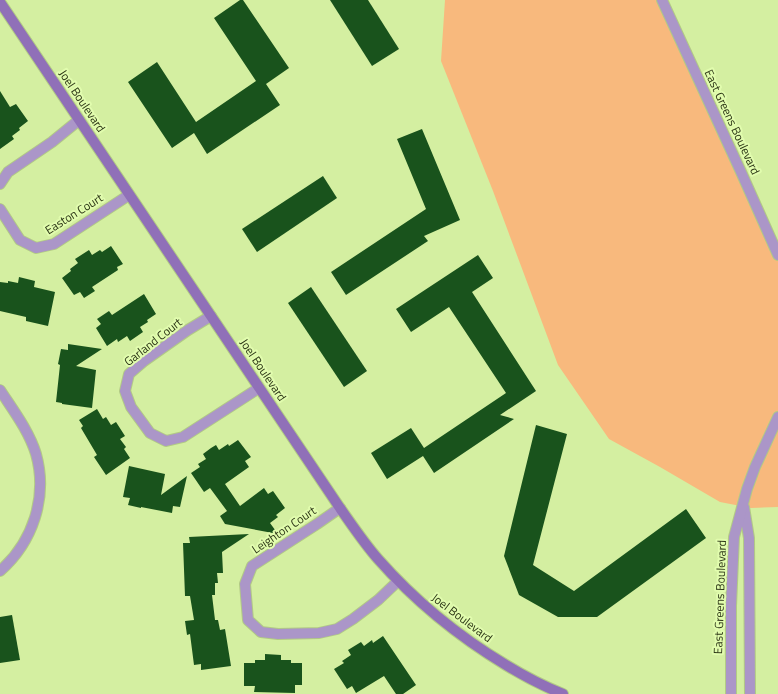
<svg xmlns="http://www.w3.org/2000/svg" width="778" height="694" font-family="'Titillium Web',sans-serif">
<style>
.green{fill:#f8b97d}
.building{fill:#19531c}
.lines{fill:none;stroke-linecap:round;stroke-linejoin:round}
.street-casing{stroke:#b2ca85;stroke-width:12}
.secondary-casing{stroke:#b2ca85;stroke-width:12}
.street{stroke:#ab96c8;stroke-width:10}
.secondary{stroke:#9070b8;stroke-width:10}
.labels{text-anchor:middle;stroke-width:4;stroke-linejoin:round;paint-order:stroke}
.street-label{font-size:12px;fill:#2b3515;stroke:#e1fcae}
</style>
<rect width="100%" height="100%" fill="#d4efa1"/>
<polygon class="green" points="445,0 660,0 778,249 778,507 751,508 720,502 660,467 609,439 558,365 493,191 441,61"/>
<g class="building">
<polygon points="240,0 243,0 289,68 266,84 280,105 207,154 194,133 172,148 128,82 157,62 196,122 256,81 214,18"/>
<polygon points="330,0 368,0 399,49 372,66"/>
<polygon points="0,91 10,107 16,104 28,121 19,128 20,130 12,136 14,139 0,149"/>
<polygon points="422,129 460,220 424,236 428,241 346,295 331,272 426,209 397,139"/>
<polygon points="323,176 337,198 257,252 242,229"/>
<polygon points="111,246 123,264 117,267 118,270 92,287 95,291 84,298 80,292 74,295 62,278 71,271 70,269 78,263 75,259 89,250 92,255 100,250 102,252"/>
<polygon points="478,255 493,278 472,292 536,391 500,415 514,419 434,473 423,456 387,479 371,453 411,428 424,448 506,393 449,307 411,332 396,309"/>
<polygon points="19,277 35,281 34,287 55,292 48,326 26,321 26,317 0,311 0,282 8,283 8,281 18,283"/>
<polygon points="311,287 367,371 344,387 288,303"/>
<polygon points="144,294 156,314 147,320 148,322 140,327 143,332 130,341 127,336 118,342 117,339 107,346 96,328 101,324 97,319 109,311 112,315"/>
<polygon points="68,344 102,349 76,366 96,370 92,408 62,404 62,403 56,402 60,365 58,364 61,349 68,350"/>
<polygon points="97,409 103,419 106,417 111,425 116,422 125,436 120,439 126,447 124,449 130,458 106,475 94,457 97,455 81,428 83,426 79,420"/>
<polygon points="536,425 567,434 533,565 574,591 686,509 706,538 597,617 558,617 519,595 504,556"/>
<polygon points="238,440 251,457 245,461 249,467 225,484 240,506 264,488 268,494 273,491 285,508 276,515 278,517 270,523 278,534 225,524 220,516 227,511 210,488 204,492 191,473 200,467 198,464 206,459 203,454 211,448 216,445 219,450 228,444 229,446"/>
<polygon points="129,466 165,474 161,495 187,476 180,507 173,506 172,513 141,507 141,508 128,505 130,498 123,497"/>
<polygon points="249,534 222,552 223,573 217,573 218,583 215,583 215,595 212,595 215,620 218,620 220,630 225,629 231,666 201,670 201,664 194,665 190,634 187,635 185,621 194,620 190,596 185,596 183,543 190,543 189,537"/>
<polygon points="12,615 20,660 0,663 0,617"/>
<polygon points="383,636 416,685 403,694 396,694 384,676 356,693 352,686 347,689 334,669 344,663 342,661 351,655 348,650 361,642 364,646 372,640 373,643"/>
<polygon points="265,654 281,655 281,660 291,660 291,663 302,663 302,685 295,685 295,693 254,692 255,686 244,686 244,663 255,663 255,660 265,660"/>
</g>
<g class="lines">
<g class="street-casing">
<g id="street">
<polyline points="662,0 741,172 778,255"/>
<polyline points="0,184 8,172 52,142 79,120"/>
<polyline points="0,209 20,240 36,248 54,244 129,195"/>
<polyline points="211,316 188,330 144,361 129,374 125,391 131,407 150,433 166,441 183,437 259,388"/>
<path d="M0,390c13,20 29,41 36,64 12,43 -3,88 -36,117"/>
<polyline points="744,507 749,538 750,694"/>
<polyline points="340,508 317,524 252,566 245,584 248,620 261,632 278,634 319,633 337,629 353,619 378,600 398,581"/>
<polyline points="731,694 731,606 734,537 747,489 755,467 778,417"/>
</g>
</g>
<g class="secondary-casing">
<path id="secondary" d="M0,2l340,506c12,17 24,35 38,51 37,42 80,77 128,106 18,11 37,21 57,29"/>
</g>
<use href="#street" class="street"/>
<use href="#secondary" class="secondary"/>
</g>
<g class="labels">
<g class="street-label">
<text transform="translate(82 101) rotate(56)" y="4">Joel Boulevard</text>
<text transform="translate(732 122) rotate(65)" y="4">East Greens Boulevard</text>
<text transform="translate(74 214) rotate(-32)" y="4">Easton Court</text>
<text transform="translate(153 342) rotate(-38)" y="4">Garland Court</text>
<text transform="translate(263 370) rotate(56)" y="4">Joel Boulevard</text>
<text transform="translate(284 530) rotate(-34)" y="4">Leighton Court</text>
<text transform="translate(720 597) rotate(-88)" y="4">East Greens Boulevard</text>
<text transform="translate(462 618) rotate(37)" y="4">Joel Boulevard</text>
</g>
</g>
</svg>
